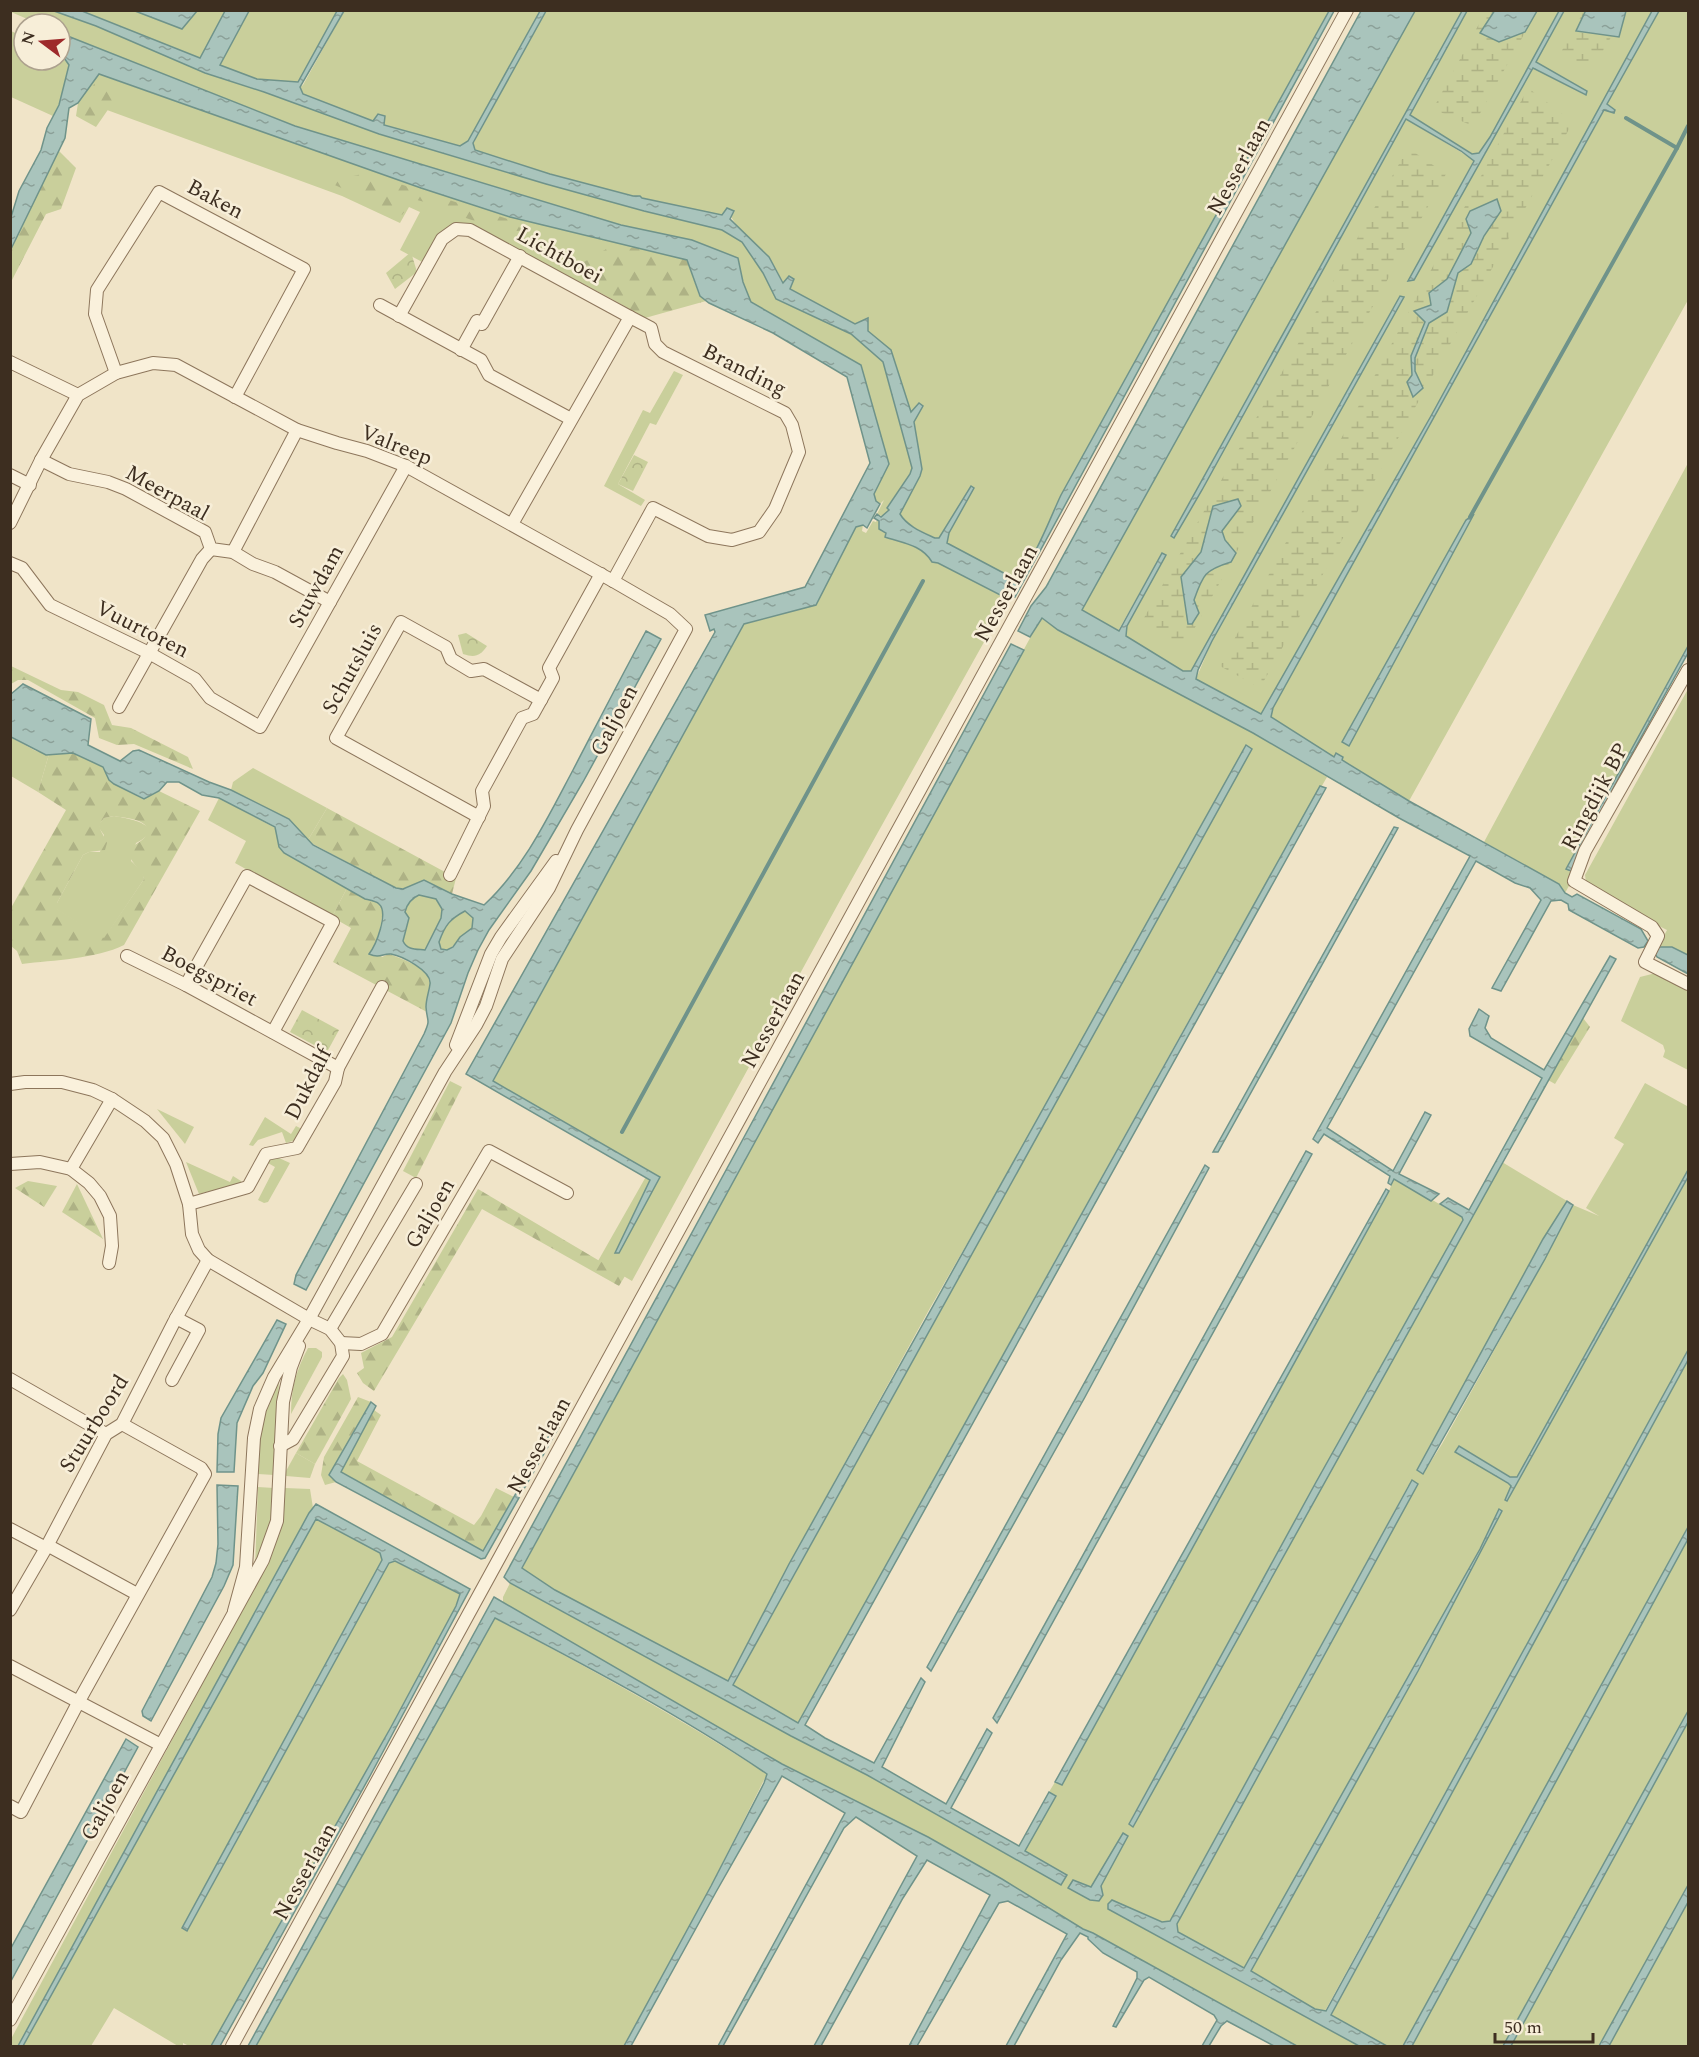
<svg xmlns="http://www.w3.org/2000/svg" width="1699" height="2057" font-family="Spectral,serif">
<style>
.green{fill:#c9cf9b;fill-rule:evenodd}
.forest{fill:url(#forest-firs);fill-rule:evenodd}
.wetland{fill:url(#wetland-marsh)}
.park{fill:url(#park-crowns)}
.water{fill:url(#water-ripples);stroke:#6f938a;stroke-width:1.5;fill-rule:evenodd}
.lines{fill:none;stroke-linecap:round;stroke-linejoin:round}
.stream{stroke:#6f938a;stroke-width:4}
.street-casing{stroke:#8d765c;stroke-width:14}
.street{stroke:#faf1dc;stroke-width:12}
.labels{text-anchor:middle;stroke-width:5;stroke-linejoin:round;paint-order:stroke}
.street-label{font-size:22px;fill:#3d2e20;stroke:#f7eed8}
</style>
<defs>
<pattern id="forest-firs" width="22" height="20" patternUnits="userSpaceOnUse" patternTransform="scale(1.5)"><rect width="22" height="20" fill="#c9cf9b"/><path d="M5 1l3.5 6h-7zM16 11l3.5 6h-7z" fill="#aeb285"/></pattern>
<pattern id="wetland-marsh" width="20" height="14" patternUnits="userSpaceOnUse" patternTransform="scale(1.5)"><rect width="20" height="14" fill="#c9cf9b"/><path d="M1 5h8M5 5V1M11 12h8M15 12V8" fill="none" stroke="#aeb285"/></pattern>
<pattern id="park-crowns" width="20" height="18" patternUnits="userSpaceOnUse" patternTransform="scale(1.5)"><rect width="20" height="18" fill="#c9cf9b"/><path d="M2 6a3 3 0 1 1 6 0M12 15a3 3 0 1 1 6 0" fill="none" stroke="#aeb285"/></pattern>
<pattern id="water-ripples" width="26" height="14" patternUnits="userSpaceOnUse" patternTransform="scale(1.5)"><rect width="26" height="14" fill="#a9c4bc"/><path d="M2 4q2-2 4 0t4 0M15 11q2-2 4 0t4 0" fill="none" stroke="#8ba098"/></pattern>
</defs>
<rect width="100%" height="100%" fill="#f0e4c8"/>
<g class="green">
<polygon points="10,11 56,11 379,134 546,184 644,211 722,230 742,242 763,273 776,299 851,334 883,362 912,468 910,474 887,507 889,510 882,516 877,514 884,500 880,504 876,501 874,494 889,464 861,365 750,302 743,282 738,258 692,240 621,225 295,126 60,33 60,24 39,24 11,12"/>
<polygon points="82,11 135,11 182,29 197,11 225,11 200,58"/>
<polygon points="249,11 337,11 298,82 257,79 220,65"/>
<polygon points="344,11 540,11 468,141 460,146 384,125 385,116 378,114 373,121 302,94 300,87 303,85"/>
<path d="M546,11h783l-268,484c-12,26 -25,65 -46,84l-69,-36 3,-10 22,-47 -32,52h-4c-13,-7 -27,-11 -36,-24l21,-38 2,-7 -11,-56 -20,-62 -35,-27 -67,-35c-9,-9 -12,-21 -20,-31 -13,-18 -36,-28 -41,-50l-6,8 -80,-18 -2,-2h-7l-83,-22 -75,-24 -2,-6z"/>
<polygon points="1415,11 1462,11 1171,536 1174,538 1406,119 1474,160 1409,281 1414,280 1533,68 1585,95 1587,91 1536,62 1564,11 1586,11 1619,37 1626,11 1652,11 1431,416 1261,715 1196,679 1212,641 1404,297 1400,296 1191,671 1183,671 1126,636 1127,626 1162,553 1118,631 1082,610"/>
<polygon points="1467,11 1559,11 1490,137 1479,153 1473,154 1409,115"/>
<polygon points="1659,11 1688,11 1688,300 1409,801 1342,760 1343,757 1336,753 1334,757 1271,717 1273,708 1605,109 1614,113 1607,104"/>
<polygon points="11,31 24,37 24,60 60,60 60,52 69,64 59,105 53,116 11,97"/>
<polygon points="98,74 421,188 634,247 610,298 486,233 465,226 424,263 400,250 420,212 409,207 400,223 342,196 107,110 78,103"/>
<polygon points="674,371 683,375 656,425 650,423 618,484 645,500 641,506 604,486 643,410 650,413"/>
<polygon points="1688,463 1688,646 1566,869 1575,875 1565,893 1559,884 1484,842"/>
<path d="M877,520l2,2 2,9 5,2 -1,4c18,6 37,8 47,25l6,1 70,36 -165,296 -211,386 -34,-20 50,-88 -155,-91 251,-458 72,-19 40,-79 7,-1 -1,6 4,2 7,-12 3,1z"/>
<polygon points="1041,618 1058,630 1253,733 1327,777 1230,946 798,1723 733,1686 1251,750 1247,746 1065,1073 930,1308 789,1564 727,1682 555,1590 522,1569"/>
<polygon points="1688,689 1688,955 1672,947 1658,947 1667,930 1635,914 1586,882 1585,875"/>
<polygon points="10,737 36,751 49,754 38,792 11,776"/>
<polygon points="253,768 327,808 308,840 289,819 231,790 233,782"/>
<polygon points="219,798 275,828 284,853 347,888 332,917 235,863 246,841 208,820"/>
<path d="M114,816c14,2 56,10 22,27l-5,18 11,10 2,8 -40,60 -48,-30 1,-6 26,-48 6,-3h11l4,-17 -5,-7 1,-5 4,-5z"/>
<path d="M420,895l16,4 6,10 -1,9 -16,32c-9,-1 -18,0 -22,-9l6,-23 -4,-6c2,-8 7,-14 15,-17z"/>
<path d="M465,911l8,7 -1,10c-9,6 -17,18 -25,22l-6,-1 -2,-7c6,-17 11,-23 26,-31z"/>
<polygon points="1656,973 1688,989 1688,1070 1663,1057 1665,1051 1663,1045 1621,1021 1640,977"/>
<path d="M1645,1083l42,23 1,-1v65l-171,307h-6l-52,-31 -4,6 53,31 3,3 -6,14 2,1 181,-324v173l-363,661 -10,-2 -64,-38 167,-300 84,-160 -3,-2 -19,40 -236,419 -66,-36 -1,-8 241,-440 -10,2 -238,435 -8,1 -50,-22 -4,4v5l251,137h-62l-204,-113 -10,-4 -81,-50 -74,-42 -146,-73 -279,-162v-5l7,-14 281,153 76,39 194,110 6,-10 -42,-24 30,-55 -6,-4 6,-10 7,3 327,-594 5,-13 68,39 2,3 -149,264 -186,339 3,3 370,-664 65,39 -24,38 -126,231 6,4 19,-30 103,-185 28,-54 26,11 -13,-8 38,-64 -10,-6zM1127,1836l-26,50 -11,14 -17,-20 18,7z"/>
<polygon points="157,1109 194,1127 185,1144"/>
<polygon points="265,1117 291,1134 296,1126 302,1129 296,1140 286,1143 282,1132 258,1140 253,1146 249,1145"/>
<polygon points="272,1158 279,1158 290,1163 268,1202 264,1203 258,1200 275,1167 268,1163"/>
<polygon points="186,1162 230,1182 233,1176 241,1181 241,1183 199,1194"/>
<path d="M308,1348h8l6,4v5l-31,57c0,-26 5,-43 17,-66z"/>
<polygon points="1688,1360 1688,1527 1403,2046 1387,2046 1331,2016"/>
<polygon points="279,1382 274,1475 258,1474 260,1427 265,1410 276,1383"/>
<polygon points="296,1453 315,1464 310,1478 286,1476 286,1471"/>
<polygon points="258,1487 274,1488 272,1521 255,1568"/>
<path d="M285,1488l25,1 3,19 -295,538h-7v-7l258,-479c11,-24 15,-46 16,-72z"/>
<path d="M316,1519l64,34 2,7 -200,368 6,2 201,-367 5,-2 66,33 -4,12c-79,148 -161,295 -245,440h-22l-6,-3v3h-5l-64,-38 -23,38h-68z"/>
<polygon points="1688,1539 1688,1711 1503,2046 1412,2046"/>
<path d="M494,1618c93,49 185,99 273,156l-56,112 -87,160h-368z"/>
<polygon points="1688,1721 1688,1885 1599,2046 1511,2046"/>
<polygon points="1688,1902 1688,2046 1609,2046"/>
</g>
<g class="forest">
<polygon points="102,75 111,78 114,101 96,127 76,116 78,103"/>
<polygon points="59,151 76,168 61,209 46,214 11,282 11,249 37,193"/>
<polygon points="366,173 535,228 518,231 498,229 466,218 444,207 413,199 402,215 328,182"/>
<polygon points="634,247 687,260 699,295 706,301 645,318 610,298 572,269 608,248 627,258 623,251"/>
<polygon points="11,666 61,690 78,692 104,705 112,725 131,728 188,757 193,769 134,744 117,745 99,738 95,718 28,680 18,680 11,684"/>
<path d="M55,753h18l30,14 6,13 5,4 29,15 16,-8 41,20 -76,134c-28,14 -70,15 -102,19l-5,-13 -6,-5v-38l55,-98 -28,-18 11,-38zM114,816c10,2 42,3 31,21 -3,4 -11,8 -15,12 -3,14 11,17 14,30l-40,59 -47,-29v-6l26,-48 6,-3 16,-2 2,-7c-4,-11 -12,-15 -3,-25z"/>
<path d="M327,808l129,70 -4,16c-6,-3 -12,-7 -18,-9 -12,-4 -26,5 -38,3l-83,-44 -5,-4z"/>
<path d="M347,888l31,15 5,7 -3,20 -7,19 9,8 7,-3c11,4 43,15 42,29 -1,10 -6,17 -4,29l-94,-50 18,-34 -19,-11z"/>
<polygon points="1583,1018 1590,1027 1555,1084 1548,1080"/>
<polygon points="450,1081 462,1087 416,1178 403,1171"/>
<polygon points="28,1181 57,1186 44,1207 15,1188"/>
<polygon points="77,1184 103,1239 62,1212"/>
<polygon points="478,1189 625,1276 619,1286 482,1209 374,1391 363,1383 357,1373 364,1368 361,1353 392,1337"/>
<polygon points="343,1374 347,1380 351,1399 315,1464 296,1453 339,1378"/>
<polygon points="358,1397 371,1402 330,1474 336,1482 325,1485 321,1475 324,1457"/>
<polygon points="374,1410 381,1415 357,1461 474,1525 481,1516 496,1488 514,1497 483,1551 341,1472"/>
</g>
<g class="wetland">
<polygon points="1486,11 1537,11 1473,126 1433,109"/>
<polygon points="1584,11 1626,11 1595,65 1576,65 1560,54"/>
<polygon points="1528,88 1573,122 1260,688 1220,666"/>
<polygon points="1408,148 1446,174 1182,651 1140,625"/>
</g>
<g class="park">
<polygon points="411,252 417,272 395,289 386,273"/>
<polygon points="634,455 648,462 633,491 618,484"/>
<path d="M466,633l21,13c-7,10 -12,12 -24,8l-5,-19z"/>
<polygon points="302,1010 339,1030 327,1052 290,1032"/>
</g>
<g class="water">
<polygon points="1495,10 1537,11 1525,32 1499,42 1480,33"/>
<polygon points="1586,10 1626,11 1619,37 1576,31"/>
<path d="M54,11h28l118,47 25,-47h24l-29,54 37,14 41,3 39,-71h7l-44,76 3,7 70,27 5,-7 7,2 -1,9 76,21 8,-5 72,-130h6l-73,132 2,7 75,24 83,22h7l2,2 80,17 5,-7 7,3 -4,8 39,38 14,26 6,-7 5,3 -4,10 65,35 13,-6v13l23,19 20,62 8,-9 4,3 -9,16 8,47 -2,7 -20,38c7,12 22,18 35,24h4l32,-52 3,2 -25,45 -2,10 68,36c20,-18 34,-59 46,-84l268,-484h5l-319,586 -7,2 -70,-36 -6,-1c-10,-17 -29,-19 -47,-25l1,-4 -7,-4v-8l-5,-3 3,-4 4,3 8,-7 -2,-2 23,-34 2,-6 -29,-106 -32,-28 -75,-35 -13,-26 -21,-31 -20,-12 -78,-19 -98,-27 -167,-50 -115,-42 -59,-19 -109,-47z"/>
<polygon points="135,11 197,11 182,29"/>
<polygon points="1361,11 1415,11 1082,610 1119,631 1162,553 1166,555 1127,626 1126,636 1183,671 1191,671 1400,296 1404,297 1212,641 1198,670 1196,679 1261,714 1431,416 1652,11 1659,11 1607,104 1615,110 1614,113 1604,110 1273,708 1271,717 1334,757 1336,753 1343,757 1342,760 1409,801 1559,884 1565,893 1572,897 1577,894 1641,929 1648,941 1644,947 1638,948 1569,910 1568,904 1561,900 1551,901 1501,991 1492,988 1541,900 1530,888 1515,883 1476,861 1327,1128 1393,1171 1425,1112 1431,1115 1399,1174 1439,1194 1431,1201 1394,1179 1391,1185 1388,1183 1390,1176 1324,1134 1318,1143 1313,1139 1470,856 1399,818 1253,733 1058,630 1042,618 1030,637 1018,631 1031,606 1046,587"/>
<polygon points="1462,11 1467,11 1410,115 1472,154 1479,153 1490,137 1559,11 1564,11 1536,62 1587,91 1586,95 1533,68 1414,280 1408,281 1474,161 1461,151 1406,119 1202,490 1174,538 1171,536"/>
<polygon points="60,33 295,126 621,225 692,240 738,258 743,282 751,302 861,365 889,464 874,494 876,501 880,504 867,528 863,525 856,527 816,605 744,624 493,1081 660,1177 619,1253 615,1253 650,1180 466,1074 715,632 714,629 710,631 705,615 805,587 870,463 847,377 773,333 709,303 700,296 687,260 510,217 421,188 99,74 78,103 69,108 65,138 11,249 11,217 19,191 41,150 47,128 59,105 69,65 60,52"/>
<polygon points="1497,199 1501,211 1484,236 1471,264 1458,273 1447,312 1429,323 1415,358 1415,371 1423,388 1413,397 1407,382 1412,375 1411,356 1425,322 1414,311 1431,305 1429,293 1447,279 1471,233 1466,219 1470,211"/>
<path d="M1238,499l3,7 -19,25 3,9 11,13 -5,9c-26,8 -28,12 -37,38l5,13 -7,11h-4l-7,-47 20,-25 12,-46z"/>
<polygon points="1474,514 1349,746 1342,742 1466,520"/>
<path d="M646,631l15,8 -78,143 -52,89 -42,59 -11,20 -10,23 -17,50 -145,267 -12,-6 2,-9 128,-241c7,-16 3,-11 2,-27 0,-8 3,-15 4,-23 2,-13 -28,-28 -39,-30 -8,-1 -11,5 -22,0 7,-9 20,-41 10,-50 -3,-3 -10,-4 -14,-5l-81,-46 -5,-6 -4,-20 -56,-29 -17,-3 -23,-13h-12l-8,9 -15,8 -30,-15 -5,-4 -6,-13 -30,-14 -27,2 -35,-18v-43l12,-10 68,35 -3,26 32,16 13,-10 6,-1 70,32 22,8 58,29 24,26 83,43 7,1 21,-9 28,14 32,11c40,-37 64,-88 89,-135 24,-46 48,-93 73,-139zM419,895l17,4 6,10 -1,9 -16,32c-9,-1 -18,0 -22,-9l6,-23 -4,-6c2,-8 7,-14 14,-17zM465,911l8,7 -1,10 -12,9 -7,10 -6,3 -6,-1 -2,-7c6,-17 11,-23 26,-31z"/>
<polygon points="1011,644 1024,650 522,1568 555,1590 728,1681 789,1564 1246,745 1252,749 733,1685 798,1723 1320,786 1326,788 805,1725 825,1738 874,1763 921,1678 925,1682 882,1767 946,1804 987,1729 992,1733 951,1808 1019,1846 1049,1792 1056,1796 1025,1851 1067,1875 1061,1885 867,1775 791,1736 510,1583 504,1577 743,1139"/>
<polygon points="1688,646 1688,653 1619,777 1571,871 1566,869"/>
<polygon points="1394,827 1398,828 1218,1152 1213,1152"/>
<polygon points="1658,947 1672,947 1688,955 1688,974 1657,957 1654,952"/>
<polygon points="1610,956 1616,959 1133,1827 1129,1824 1315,1484 1463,1220 1462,1217 1440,1204 1448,1198 1469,1210 1542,1078 1470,1036 1469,1029 1479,1009 1489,1016 1485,1028 1491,1038 1544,1070"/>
<polygon points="1306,1151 1312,1154 997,1723 993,1718"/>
<polygon points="1205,1165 1209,1168 1085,1397 931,1671 927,1667"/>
<polygon points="1688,1170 1688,1177 1507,1501 1505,1500 1511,1486 1508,1483 1455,1452 1459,1446 1510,1477 1517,1477"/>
<polygon points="1386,1189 1389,1191 1062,1785 1055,1782"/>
<polygon points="1567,1201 1573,1205 1545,1259 1423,1474 1417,1470 1543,1239"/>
<polygon points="277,1320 286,1324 263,1373 253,1386 237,1423 234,1472 217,1472 218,1434 221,1418"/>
<polygon points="1688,1350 1688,1360 1331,2015 1387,2046 1359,2046 1108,1909 1108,1904 1112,1900 1162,1922 1170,1921 1412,1480 1418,1484 1177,1924 1178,1932 1244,1968 1480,1549 1499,1509 1502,1511 1418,1671 1251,1971 1315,2009 1326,2011"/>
<polygon points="371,1402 376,1406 341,1472 483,1551 555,1425 559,1427 485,1558 481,1559 336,1482 329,1475"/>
<polygon points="217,1485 238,1486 233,1565 224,1586 151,1721 143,1716 142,1711 212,1577 216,1563 218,1544"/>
<polygon points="316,1504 470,1589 370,1776 220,2046 211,2046 391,1727 456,1606 460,1594 395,1561 389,1563 187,1931 182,1928 382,1560 380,1553 316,1519 23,2046 18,2046 309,1513"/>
<polygon points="1688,1527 1688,1539 1412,2046 1403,2046"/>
<path d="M494,1597l288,167 146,73 74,42 81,50 10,4 204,113h-23l-47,-25 -6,5 -12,20h-7l15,-26 -3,-5 -65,-38 -5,3 -28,47 -3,-1 24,-48v-6l-34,-19 -15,-14v-2l-8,-4 -19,27 -47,86h-8l61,-112 -59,-33 -9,2 -82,143h-8l81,-151 -63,-35 -24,38 -82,148h-7l103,-190 -61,-39 -12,11 -121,218h-5l127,-233 -63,-37 -66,116 -85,154h-7l87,-160 53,-103 3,-9c-87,-59 -180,-108 -272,-156l-239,428h-8z"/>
<polygon points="1688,1711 1688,1722 1511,2046 1503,2046"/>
<polygon points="126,1739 138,1747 11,1981 11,1948"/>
<polygon points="1123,1833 1128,1836 1101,1886 1103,1895 1099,1901 1090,1900 1068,1888 1073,1880 1091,1887"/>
<polygon points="1688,1885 1688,1902 1609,2046 1599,2046"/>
</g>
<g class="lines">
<g class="stream">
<polyline points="1677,148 1688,126"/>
<polyline points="1470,517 1677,148 1626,118"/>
<polyline points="622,1132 923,581"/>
</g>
<g class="street-casing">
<g id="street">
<polyline points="380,305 481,360 489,375 571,419"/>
<polyline points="399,316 442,239 456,229 470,230 630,317 512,524"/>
<polyline points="461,350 477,321 482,324 520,256"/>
<polyline points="10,362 78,395"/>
<polyline points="116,373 95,314 97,290 159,192 304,269 235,397"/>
<polyline points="41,460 69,474 108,482 126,489 205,532 211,549 233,552 253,564 275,572 330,602"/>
<polyline points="10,475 30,485"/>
<polyline points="10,523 41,460 78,395 116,373 153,363 176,365 297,430 337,443 367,451 406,466 613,581 670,614 686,629 577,830 549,888 502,959 486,1006 476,1025 445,1072 309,1319 274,1377 260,1409 254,1438 246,1567 234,1611"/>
<polyline points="233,552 297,430"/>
<polyline points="10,563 22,568 50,605 149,653 195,679 210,698 260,727 406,466"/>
<polyline points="613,581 653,508 708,536 732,540 759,532 775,509 799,452 792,425 785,413 663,352 655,344 651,328 630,317"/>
<polyline points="1688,670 1585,851 1574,881 1652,927 1658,936 1645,962 1688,984"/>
<polyline points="119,707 202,559 211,549"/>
<polyline points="479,817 336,738 401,622 446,647 451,659 471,671 484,669 541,700"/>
<polyline points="450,875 484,806 482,791 522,718 533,714 553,678 549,668 601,574"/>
<polyline points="127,956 186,985 338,1068"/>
<polyline points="186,985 247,876 333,922 273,1032"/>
<polyline points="456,1045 491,954 501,937 556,861"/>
<polyline points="10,1084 25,1082 62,1082 93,1090 112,1099 145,1121 163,1138 176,1164 189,1204 192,1234 199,1250 208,1260 309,1319 330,1329 341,1343 343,1356 293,1439 280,1446"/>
<polyline points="10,1164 40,1162 71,1169 89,1183 100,1196 110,1216 112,1246 109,1263"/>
<polyline points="71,1169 112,1099"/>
<polyline points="189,1204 248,1187 266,1154 297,1148 335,1082 338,1068 382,987"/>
<polyline points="330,1329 416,1184"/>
<polyline points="341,1343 361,1344 382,1334 489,1151 567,1193"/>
<polyline points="10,1379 106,1434"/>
<polyline points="172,1380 199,1330 176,1318"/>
<polyline points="10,1529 46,1548"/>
<polyline points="47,1545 137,1594"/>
<polyline points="10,1610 46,1548 106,1434 122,1424 174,1322 208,1260"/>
<polyline points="10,1666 161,1745"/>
<polyline points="10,1806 21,1812 79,1701 205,1474 201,1468 122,1424"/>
<polyline points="10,2020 263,1560 277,1521 283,1402 291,1367 299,1346"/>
<polyline points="232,2046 1347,10"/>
</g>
</g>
<use href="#street" class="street"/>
</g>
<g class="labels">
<g class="street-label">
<text transform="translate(1238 166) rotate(-61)" y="8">Nesserlaan</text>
<text transform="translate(216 198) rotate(28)" y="8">Baken</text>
<text transform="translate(560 254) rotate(29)" y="8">Lichtboei</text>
<text transform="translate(745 369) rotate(27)" y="8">Branding</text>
<text transform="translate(397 444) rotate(22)" y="8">Valreep</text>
<text transform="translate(168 492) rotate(29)" y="8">Meerpaal</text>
<text transform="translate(315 586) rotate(-61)" y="8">Stuwdam</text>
<text transform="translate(1005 593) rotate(-61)" y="8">Nesserlaan</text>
<text transform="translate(143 628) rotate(27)" y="8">Vuurtoren</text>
<text transform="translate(351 668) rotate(-61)" y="8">Schutsluis</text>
<text transform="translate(613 720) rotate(-62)" y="8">Galjoen</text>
<text transform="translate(1594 796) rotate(-62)" y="8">Ringdijk BP</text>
<text transform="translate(210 975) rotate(28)" y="8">Boegspriet</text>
<text transform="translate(772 1019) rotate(-61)" y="8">Nesserlaan</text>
<text transform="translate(307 1083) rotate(-63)" y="8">Dukdalf</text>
<text transform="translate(429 1213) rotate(-60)" y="8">Galjoen</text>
<text transform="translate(93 1423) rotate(-58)" y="8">Stuurboord</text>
<text transform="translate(538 1445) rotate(-61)" y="8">Nesserlaan</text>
<text transform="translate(104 1805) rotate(-61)" y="8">Galjoen</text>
<text transform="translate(304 1871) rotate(-61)" y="8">Nesserlaan</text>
</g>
</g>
<rect width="1699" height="2057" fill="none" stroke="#3d2e20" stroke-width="24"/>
<g transform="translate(42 42) rotate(286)"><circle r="28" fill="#f7eed8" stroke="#ada18e" stroke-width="1.5"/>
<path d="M0-4.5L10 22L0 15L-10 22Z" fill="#9e2a2b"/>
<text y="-9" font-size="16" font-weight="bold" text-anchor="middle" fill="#3d2e20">N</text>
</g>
<path d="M1495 2033v9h98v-9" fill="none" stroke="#3d2e20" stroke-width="3"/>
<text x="1504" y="2033" font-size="18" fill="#3d2e20" stroke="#f7eed8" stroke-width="4.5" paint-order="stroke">50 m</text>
</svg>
